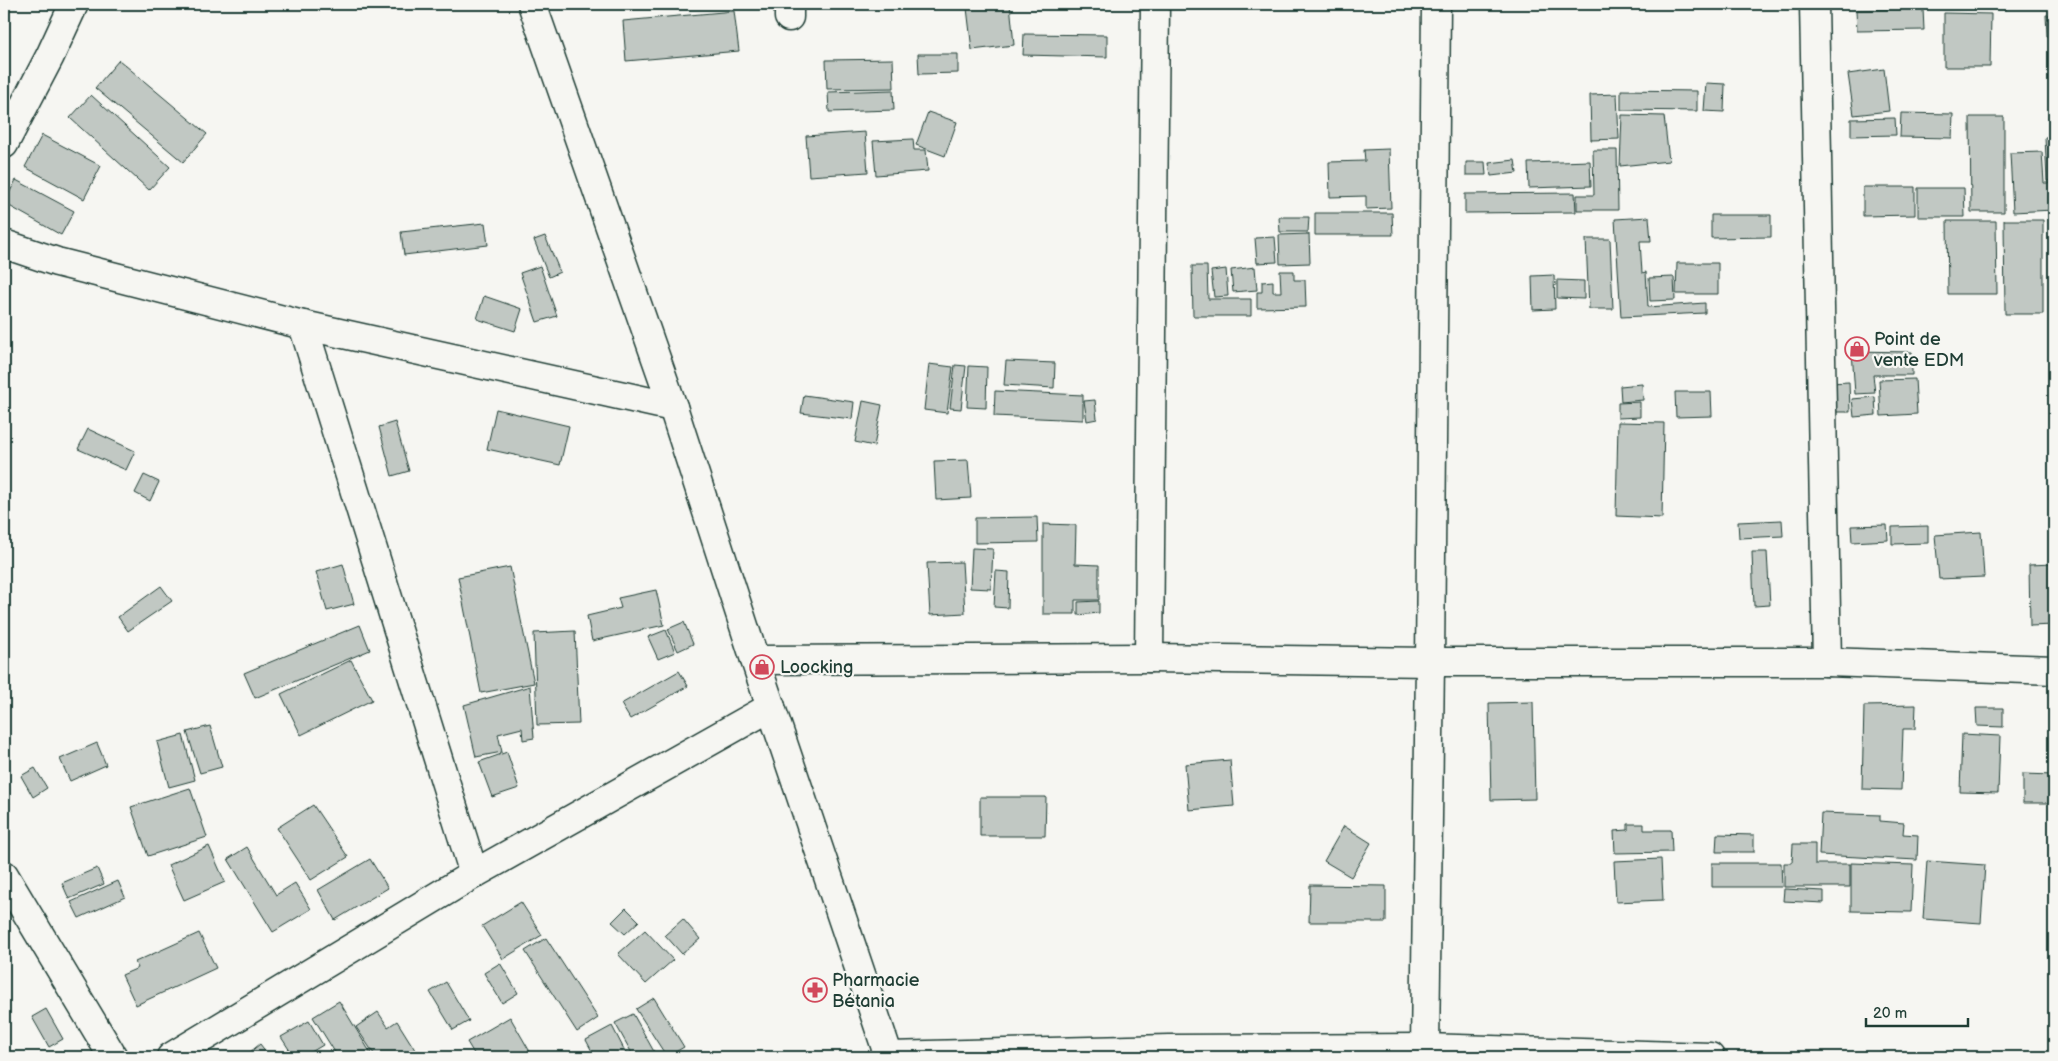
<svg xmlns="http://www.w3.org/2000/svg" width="2058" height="1061" font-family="'Balsamiq Sans',sans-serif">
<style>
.building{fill:#c1c8c3;stroke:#1f3d34}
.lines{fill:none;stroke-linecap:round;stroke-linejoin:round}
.street-casing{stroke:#1f3d34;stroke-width:31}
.street{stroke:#f6f6f2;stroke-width:28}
.labels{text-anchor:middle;stroke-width:4.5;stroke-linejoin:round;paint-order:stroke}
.poi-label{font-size:18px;fill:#1f3d34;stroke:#f6f6f2;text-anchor:start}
</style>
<rect width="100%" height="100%" fill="#f6f6f2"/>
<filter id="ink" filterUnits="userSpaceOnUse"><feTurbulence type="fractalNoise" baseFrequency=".02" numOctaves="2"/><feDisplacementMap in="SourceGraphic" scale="10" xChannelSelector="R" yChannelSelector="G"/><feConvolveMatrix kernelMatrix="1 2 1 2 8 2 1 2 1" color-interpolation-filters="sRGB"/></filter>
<g filter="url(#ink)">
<g class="building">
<polygon points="1010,4 1014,45 972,50 967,8"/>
<polygon points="1919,4 2006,4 2007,9 1919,5"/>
<polygon points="1923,9 1924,30 1857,31 1856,10"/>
<polygon points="734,11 739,51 626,61 623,21"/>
<polygon points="1944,13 1991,14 1990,67 1944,67"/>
<polygon points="2046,15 2054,15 2054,36 2047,36"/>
<polygon points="1024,34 1107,35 1107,57 1023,55"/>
<polygon points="918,54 958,54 958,73 919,74"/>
<polygon points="893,59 894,88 827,89 826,60"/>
<polygon points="119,60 207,134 183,162 95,88"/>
<polygon points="1884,69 1889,111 1854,115 1848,74"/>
<polygon points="1706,83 1725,84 1724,112 1704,111"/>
<polygon points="893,90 894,110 829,112 828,92"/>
<polygon points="1621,90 1697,91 1697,111 1621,110"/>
<polygon points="1617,94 1619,139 1591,140 1590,95"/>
<polygon points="91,95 170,167 149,190 70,118"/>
<polygon points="928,112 957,122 945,156 916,145"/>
<polygon points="1901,113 1953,114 1952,138 1900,137"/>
<polygon points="1622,115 1664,116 1669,161 1620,166"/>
<polygon points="1970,117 2004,117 2004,212 1971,212"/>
<polygon points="1895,118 1896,135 1851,136 1851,119"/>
<polygon points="865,132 868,172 809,176 806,136"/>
<polygon points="42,135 101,166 84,199 25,167"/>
<polygon points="2054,136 2054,180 2047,181 2045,137"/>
<polygon points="913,139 914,150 926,150 928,171 876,175 873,141"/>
<polygon points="1389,149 1391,208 1366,209 1366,196 1330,197 1329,162 1365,161 1364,150"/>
<polygon points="1593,150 1617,150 1618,210 1577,210 1577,195 1594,195"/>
<polygon points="2042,152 2044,183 2054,183 2054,210 2013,212 2010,153"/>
<polygon points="1515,160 1517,173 1491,176 1489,163"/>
<polygon points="1590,161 1591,186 1529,188 1528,163"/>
<polygon points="1466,162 1485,162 1486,175 1466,175"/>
<polygon points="16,180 74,211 61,235 4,203"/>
<polygon points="1863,187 1915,187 1915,215 1863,216"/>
<polygon points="1918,188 1964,188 1965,217 1918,217"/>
<polygon points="1575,193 1576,212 1465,213 1465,194"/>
<polygon points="1315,213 1392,213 1393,235 1315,235"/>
<polygon points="1711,215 1771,215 1771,237 1711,238"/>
<polygon points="1279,217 1309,217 1308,232 1280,232"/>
<polygon points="1649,217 1651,241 1640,241 1642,273 1646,272 1648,307 1705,303 1705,313 1621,317 1615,219"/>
<polygon points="2051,218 2054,218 2054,257 2052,257"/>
<polygon points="2004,220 2043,220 2043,314 2005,314"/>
<polygon points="1947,221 1996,221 1997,294 1948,294"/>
<polygon points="485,223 488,245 404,255 401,232"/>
<polygon points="1309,234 1310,263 1280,264 1279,235"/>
<polygon points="545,236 560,272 549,277 534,240"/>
<polygon points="1275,237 1277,262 1257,263 1255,238"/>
<polygon points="1586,239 1610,239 1613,309 1589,309"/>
<polygon points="1677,263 1718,263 1718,294 1676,294"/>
<polygon points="540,266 557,316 537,322 520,273"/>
<polygon points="1192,266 1207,266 1208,299 1251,299 1251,316 1193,316"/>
<polygon points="1255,267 1257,290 1233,292 1231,270"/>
<polygon points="1226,269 1228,296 1214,297 1211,271"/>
<polygon points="1280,271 1294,271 1294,280 1305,280 1306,307 1257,308 1257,292 1262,292 1262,282 1273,281 1273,292 1281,292"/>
<polygon points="1554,275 1555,309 1533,310 1532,276"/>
<polygon points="1674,277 1675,300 1650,301 1649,278"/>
<polygon points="1557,280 1584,281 1584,299 1557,298"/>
<polygon points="484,296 522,309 515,331 477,319"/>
<polygon points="1852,351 1912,352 1912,375 1873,375 1875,393 1855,394"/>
<polygon points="1006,361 1055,363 1054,388 1004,385"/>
<polygon points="929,364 953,367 947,413 924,410"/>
<polygon points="955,365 966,366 961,409 950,408"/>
<polygon points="969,366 987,367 986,408 967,407"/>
<polygon points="1915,379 1917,414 1881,416 1879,380"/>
<polygon points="1849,382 1850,412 1831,412 1830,383"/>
<polygon points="1642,384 1643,400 1621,402 1620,386"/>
<polygon points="995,391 1083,395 1083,420 994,416"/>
<polygon points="1675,392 1711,392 1712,416 1676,417"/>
<polygon points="804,395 854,402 852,419 801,413"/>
<polygon points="1875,397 1876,415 1854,417 1852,399"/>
<polygon points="1095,400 1097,419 1087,421 1084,401"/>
<polygon points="863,401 882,405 874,446 855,442"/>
<polygon points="1640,402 1640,417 1618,418 1618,403"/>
<polygon points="496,409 569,426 560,465 487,449"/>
<polygon points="395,422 409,471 392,476 379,427"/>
<polygon points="1618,422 1664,423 1662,518 1616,516"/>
<polygon points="88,429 135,451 126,470 78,449"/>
<polygon points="968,460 971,498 936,500 934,461"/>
<polygon points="144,475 159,482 150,501 135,493"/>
<polygon points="1037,517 1038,542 975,543 975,518"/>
<polygon points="1782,520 1783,536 1739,538 1738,522"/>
<polygon points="1043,524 1076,525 1075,564 1099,565 1099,600 1075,600 1075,614 1043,614"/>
<polygon points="1887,525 1888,540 1852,542 1851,526"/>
<polygon points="1928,526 1928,543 1892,544 1892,527"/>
<polygon points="1981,532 1984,577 1939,579 1935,535"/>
<polygon points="972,548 993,549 991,589 970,588"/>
<polygon points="1752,552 1767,552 1770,605 1754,606"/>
<polygon points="962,562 965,613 930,615 927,563"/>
<polygon points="343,564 354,604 327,611 316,572"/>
<polygon points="2054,564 2054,625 2030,626 2029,565"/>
<polygon points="510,567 534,683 481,693 458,577"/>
<polygon points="996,571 1009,572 1008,608 994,607"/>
<polygon points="161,586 172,601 128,631 118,617"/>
<polygon points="656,590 664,625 592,641 587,616 621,608 618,598"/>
<polygon points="1099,601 1099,613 1078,615 1078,602"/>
<polygon points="684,622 693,644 678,651 668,629"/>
<polygon points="360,625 370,650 255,698 244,673"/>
<polygon points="666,630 675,652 658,659 648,637"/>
<polygon points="575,631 579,724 537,725 534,633"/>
<polygon points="351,660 372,700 301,735 281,694"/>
<polygon points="679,671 688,686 630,719 621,704"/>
<polygon points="530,686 534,738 523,740 522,728 498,734 502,752 476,757 464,705"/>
<polygon points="1533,702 1535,799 1491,800 1489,703"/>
<polygon points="1916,705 1915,729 1903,729 1901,790 1862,789 1864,706"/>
<polygon points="1976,708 2003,708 2003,727 1977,726"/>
<polygon points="210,726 222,767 200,773 187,732"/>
<polygon points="1962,734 2000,736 1998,793 1960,792"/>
<polygon points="183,735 195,780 169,787 157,742"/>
<polygon points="97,743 106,765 70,781 60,759"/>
<polygon points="507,752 519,788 492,797 479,762"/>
<polygon points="1230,760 1234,806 1189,810 1185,764"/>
<polygon points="35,768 47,788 33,797 21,776"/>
<polygon points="2023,774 2054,775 2054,803 2023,803"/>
<polygon points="190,788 207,837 148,856 131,807"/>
<polygon points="980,797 1046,797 1045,836 980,836"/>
<polygon points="313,805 348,857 311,880 277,828"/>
<polygon points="1821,813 1880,815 1880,821 1904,823 1903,834 1918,835 1917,860 1819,855"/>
<polygon points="1628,824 1644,824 1644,830 1671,830 1672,852 1615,853 1614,831 1628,830"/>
<polygon points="1344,826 1371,843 1351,877 1324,861"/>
<polygon points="1717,834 1754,835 1754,852 1716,852"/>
<polygon points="1793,844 1815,844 1815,864 1850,864 1850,887 1784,887 1784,863 1792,863"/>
<polygon points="209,846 225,882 184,900 168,865"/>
<polygon points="247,847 276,895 295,883 311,909 273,932 228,859"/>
<polygon points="370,859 388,888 335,920 318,890"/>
<polygon points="1661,859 1663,900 1616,902 1614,861"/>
<polygon points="1927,861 1985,865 1981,923 1923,919"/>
<polygon points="1712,863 1781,863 1782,887 1712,887"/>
<polygon points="1851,863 1913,865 1911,912 1851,911"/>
<polygon points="97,868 104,884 69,899 62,883"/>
<polygon points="118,881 125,897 79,918 71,902"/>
<polygon points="1310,885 1386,886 1386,922 1309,922"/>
<polygon points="1784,889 1824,891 1824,903 1783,901"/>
<polygon points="521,902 542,935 503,959 482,926"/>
<polygon points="626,908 639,921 625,934 612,922"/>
<polygon points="683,919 700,939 682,954 665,935"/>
<polygon points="645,930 673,960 646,984 618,954"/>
<polygon points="199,933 216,968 136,1005 122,975 138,968 135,962"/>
<polygon points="546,938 598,1018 577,1032 525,951"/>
<polygon points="500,963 518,993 502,1003 484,973"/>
<polygon points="446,982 469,1021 453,1030 430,992"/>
<polygon points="654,998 684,1047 667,1057 636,1009"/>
<polygon points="339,1001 373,1057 338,1057 313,1017"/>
<polygon points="46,1009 63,1039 49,1047 32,1017"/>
<polygon points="378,1012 388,1027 397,1021 417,1053 411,1057 376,1057 356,1027"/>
<polygon points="633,1014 657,1057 634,1057 615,1023"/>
<polygon points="510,1017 533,1057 476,1057 467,1042"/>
<polygon points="309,1021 323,1045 303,1057 294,1057 281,1037"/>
<polygon points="612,1026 628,1057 595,1057 586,1040"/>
<polygon points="260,1044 270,1057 244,1057"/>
</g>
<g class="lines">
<g class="street-casing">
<g id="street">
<polyline points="532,4 673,407 755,660 889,1057"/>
<polyline points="789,4 789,17"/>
<polyline points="1814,4 1827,662"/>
<polyline points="4,144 50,56 74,4"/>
<polyline points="4,244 57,262 303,325 673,407"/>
<polyline points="303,325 474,874"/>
<polyline points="1149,658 1155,4"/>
<polyline points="755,660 1149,658 1430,662 1827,662 2054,670"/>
<polyline points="4,875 113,1057"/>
<polyline points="1425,1048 1430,662 1436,4"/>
<polyline points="889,1056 1169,1049 1425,1048 1710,1057"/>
<polyline points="171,1057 474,874 771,707"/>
</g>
</g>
<use href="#street" class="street"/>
</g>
</g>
<defs>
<g id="shop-ring" transform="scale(1.25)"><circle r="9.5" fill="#f6f6f2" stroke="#d1495b" stroke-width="1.5"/><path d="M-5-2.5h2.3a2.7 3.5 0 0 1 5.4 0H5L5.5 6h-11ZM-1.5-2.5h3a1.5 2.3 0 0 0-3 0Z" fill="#d1495b"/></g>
<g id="pharmacy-ring" transform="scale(1.25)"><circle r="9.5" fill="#f6f6f2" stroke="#d1495b" stroke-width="1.5"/><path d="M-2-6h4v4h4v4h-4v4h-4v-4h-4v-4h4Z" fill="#d1495b"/></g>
</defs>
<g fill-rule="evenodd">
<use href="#shop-ring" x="1857" y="349"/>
<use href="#shop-ring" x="762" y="667"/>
<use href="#pharmacy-ring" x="815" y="990"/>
</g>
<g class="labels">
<g class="poi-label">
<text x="1874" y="345">Point de<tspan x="1874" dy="21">vente EDM</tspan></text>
<text x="780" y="673">Loocking</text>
<text x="832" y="986">Pharmacie<tspan x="832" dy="21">Bétania</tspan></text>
</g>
</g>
<rect width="2058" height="1061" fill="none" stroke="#f6f6f2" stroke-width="20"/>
<rect x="10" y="10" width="2038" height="1041" fill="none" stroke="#1f3d34" stroke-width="2" filter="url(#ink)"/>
<path d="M1866 1018v8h102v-8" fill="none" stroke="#1f3d34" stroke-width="2.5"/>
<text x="1873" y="1018" font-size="15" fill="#1f3d34" stroke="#f6f6f2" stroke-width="4" paint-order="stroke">20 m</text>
</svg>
